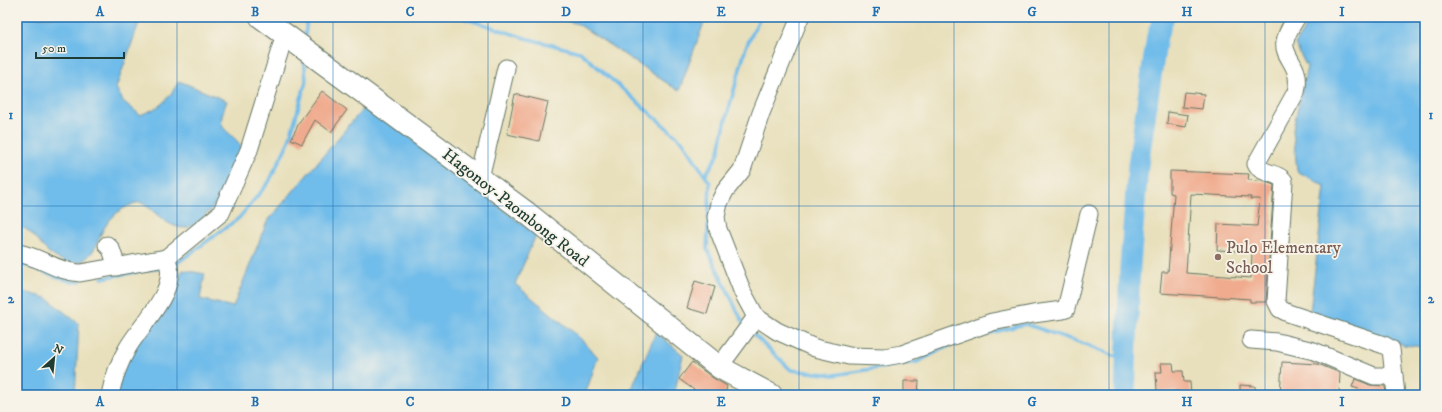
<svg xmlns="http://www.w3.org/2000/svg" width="1442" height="412" font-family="'IM FELL DW Pica',serif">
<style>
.water{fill:#70bcea;stroke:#487c8f}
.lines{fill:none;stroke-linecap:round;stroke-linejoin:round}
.stream{stroke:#70bcea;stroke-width:3.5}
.river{stroke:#70bcea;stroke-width:21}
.building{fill:#f0ab8e;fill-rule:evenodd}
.minor-casing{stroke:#657664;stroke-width:19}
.major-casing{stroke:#657664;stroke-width:24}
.minor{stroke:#fff;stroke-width:17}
.major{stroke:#fff;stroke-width:22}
.grid{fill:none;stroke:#1f6fb2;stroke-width:1;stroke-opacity:0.55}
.education-dot{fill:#8d6e63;stroke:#f7f3e8;stroke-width:1.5}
.labels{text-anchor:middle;stroke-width:3.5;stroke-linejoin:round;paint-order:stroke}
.street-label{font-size:17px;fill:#1f3d34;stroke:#f7f3e8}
.education-label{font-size:17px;fill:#785e54;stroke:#f7f3e8;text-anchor:start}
.neatline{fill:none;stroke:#1f6fb2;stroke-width:1.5}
.grid-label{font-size:13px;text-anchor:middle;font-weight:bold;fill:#1f6fb2}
</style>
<rect width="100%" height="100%" fill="#f7f3e8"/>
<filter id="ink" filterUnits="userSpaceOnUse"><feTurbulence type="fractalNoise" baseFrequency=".025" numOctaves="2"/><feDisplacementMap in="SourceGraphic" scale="8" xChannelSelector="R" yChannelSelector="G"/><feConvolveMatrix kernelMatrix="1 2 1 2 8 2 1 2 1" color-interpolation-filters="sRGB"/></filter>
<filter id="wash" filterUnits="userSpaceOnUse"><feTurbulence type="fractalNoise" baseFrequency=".012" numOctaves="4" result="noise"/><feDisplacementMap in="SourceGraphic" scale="16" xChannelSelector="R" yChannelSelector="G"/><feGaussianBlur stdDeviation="0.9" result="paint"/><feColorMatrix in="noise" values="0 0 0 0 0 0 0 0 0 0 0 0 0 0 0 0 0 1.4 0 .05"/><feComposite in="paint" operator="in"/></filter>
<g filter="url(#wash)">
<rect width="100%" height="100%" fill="#e8e0bc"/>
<g class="water">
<path d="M17,17h124l-25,71 7,13 17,14c22,-8 27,-14 39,-34l48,20c-13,32 -1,24 15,46 -11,27 -19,55 -42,73 -7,5 -13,10 -22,7 -16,-4 -24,-18 -38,-25 -18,4 -31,15 -39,32 -2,4 -3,9 -6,14 -7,10 -14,17 -27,14 -28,-6 -32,-34 -51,-36z"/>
<polygon points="553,17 706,17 679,91 578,24"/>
<polygon points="1312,17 1425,17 1425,347 1404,345 1310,312 1325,186 1297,171 1293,129 1307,67 1295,44"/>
<polygon points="367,104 536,235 515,284 577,335 598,357 585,395 114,395 130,350 183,270 205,274 200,299 233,307 267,222"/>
<polygon points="17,290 47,298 79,324 75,395 17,395"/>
<polygon points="656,332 683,355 674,395 629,395"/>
</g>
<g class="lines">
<g class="stream">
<polyline points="461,17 525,38 580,52 683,142 710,183 707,249 744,325"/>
<polyline points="305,39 307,17"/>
<polyline points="705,176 718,155 726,119 746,47 760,17"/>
<polyline points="17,262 72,282 80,281"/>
<polyline points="173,266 239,218 269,182 289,141 306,81 304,59"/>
<polyline points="102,278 163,267"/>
<polyline points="750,331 791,370 834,375 917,362 953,344"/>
<polyline points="972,338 1025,324 1082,343 1127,361"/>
</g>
<polyline class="river" points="1125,395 1130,266 1138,165 1157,36 1164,17"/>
</g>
<g id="blocks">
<g class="building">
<polygon points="322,91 347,110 331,132 315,120 302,144 291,139 300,121"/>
<polygon points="1184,92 1204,94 1202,109 1182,107"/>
<polygon points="515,94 548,102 539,141 507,134"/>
<polygon points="1168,112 1188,115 1186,127 1167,124"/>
<path d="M1170,171l79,3 -1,6 18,2 8,3 -8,117h-16v-3l-90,-6 2,-21h6l6,-78 -4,-1zM1191,194l60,3 -1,2h10l-3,27 -39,-2 -1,26 35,2 -1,26 -65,-5z"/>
<polygon points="695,281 715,287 707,314 687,308"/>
<polygon points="692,362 713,378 727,386 725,395 701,395 679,379"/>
<polygon points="1282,362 1318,364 1340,373 1339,394 1280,395"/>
<polygon points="1161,363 1173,363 1174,371 1183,371 1184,382 1190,382 1191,395 1179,395 1178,391 1157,392 1156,372 1162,372"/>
<polygon points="1355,379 1370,385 1385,386 1386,395 1377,395 1352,387"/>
<polygon points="904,381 919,381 918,395 904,395"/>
<polygon points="1240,385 1255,386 1255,395 1240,395"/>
</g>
</g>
</g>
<g filter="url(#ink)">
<use href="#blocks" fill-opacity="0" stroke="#657664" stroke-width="1"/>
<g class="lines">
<g class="minor-casing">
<g id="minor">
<polyline points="800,17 761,113 742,170 725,191 719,203 716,217 718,229 743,293 756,317 777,331 815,348 849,356 884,357 902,354 992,322 1033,314 1063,310 1066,309 1089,214"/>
<path d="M1297,17c-5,8 -11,16 -12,25 -3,16 18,23 11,50l-40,72c4,10 22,8 28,17l-8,120 4,8 8,4 96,32 7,4 5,46"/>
<polyline points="480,178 506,68"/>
<polyline points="107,245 111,249 117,267"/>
<path d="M17,253c23,3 40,19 63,20l86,-15 55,-45 28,-63 36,-116"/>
<polyline points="1251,340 1277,342 1314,351 1374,376 1394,376"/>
<polyline points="719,367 756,317"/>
<path d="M110,395c3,-15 9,-32 17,-46 13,-24 55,-61 39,-91"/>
</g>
</g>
<g class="major-casing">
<polyline id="major" points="261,17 527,213 719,367 771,395"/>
</g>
<use href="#minor" class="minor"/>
<use href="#major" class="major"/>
</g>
</g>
<path class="grid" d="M177,17v378M333,17v378M488,17v378M643,17v378M799,17v378M954,17v378M1109,17v378M1265,17v378M17,206h1408"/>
<circle class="education-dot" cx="1218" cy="257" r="4"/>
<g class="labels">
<g class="street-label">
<text transform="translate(516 207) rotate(38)" y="6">Hagonoy-Paombong Road</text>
</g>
<g class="education-label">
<text x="1226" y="253">Pulo Elementary<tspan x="1226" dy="20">School</tspan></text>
</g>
</g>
<rect width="1442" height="412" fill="none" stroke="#f7f3e8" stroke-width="44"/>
<g transform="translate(54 358) rotate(27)" stroke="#f7f3e8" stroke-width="3" paint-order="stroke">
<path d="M0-3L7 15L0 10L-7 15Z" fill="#1f3d34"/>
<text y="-6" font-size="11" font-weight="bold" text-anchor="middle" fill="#1f3d34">N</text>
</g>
<path d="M36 52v6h88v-6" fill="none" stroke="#1f3d34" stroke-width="2"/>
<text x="42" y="52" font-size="12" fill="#1f3d34" stroke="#f7f3e8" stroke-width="3" paint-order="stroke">50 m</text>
<rect x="22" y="22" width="1398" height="368" class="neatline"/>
<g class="grid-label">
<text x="100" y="16">A</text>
<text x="255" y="16">B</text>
<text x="410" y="16">C</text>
<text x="566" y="16">D</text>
<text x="721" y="16">E</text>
<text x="876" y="16">F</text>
<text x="1032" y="16">G</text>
<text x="1187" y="16">H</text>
<text x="1342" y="16">I</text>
<text x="11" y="119">1</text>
<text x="1431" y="119">1</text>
<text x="11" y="303">2</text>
<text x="1431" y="303">2</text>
<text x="100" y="406">A</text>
<text x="255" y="406">B</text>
<text x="410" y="406">C</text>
<text x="566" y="406">D</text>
<text x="721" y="406">E</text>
<text x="876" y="406">F</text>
<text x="1032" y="406">G</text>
<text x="1187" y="406">H</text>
<text x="1342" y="406">I</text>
</g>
</svg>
